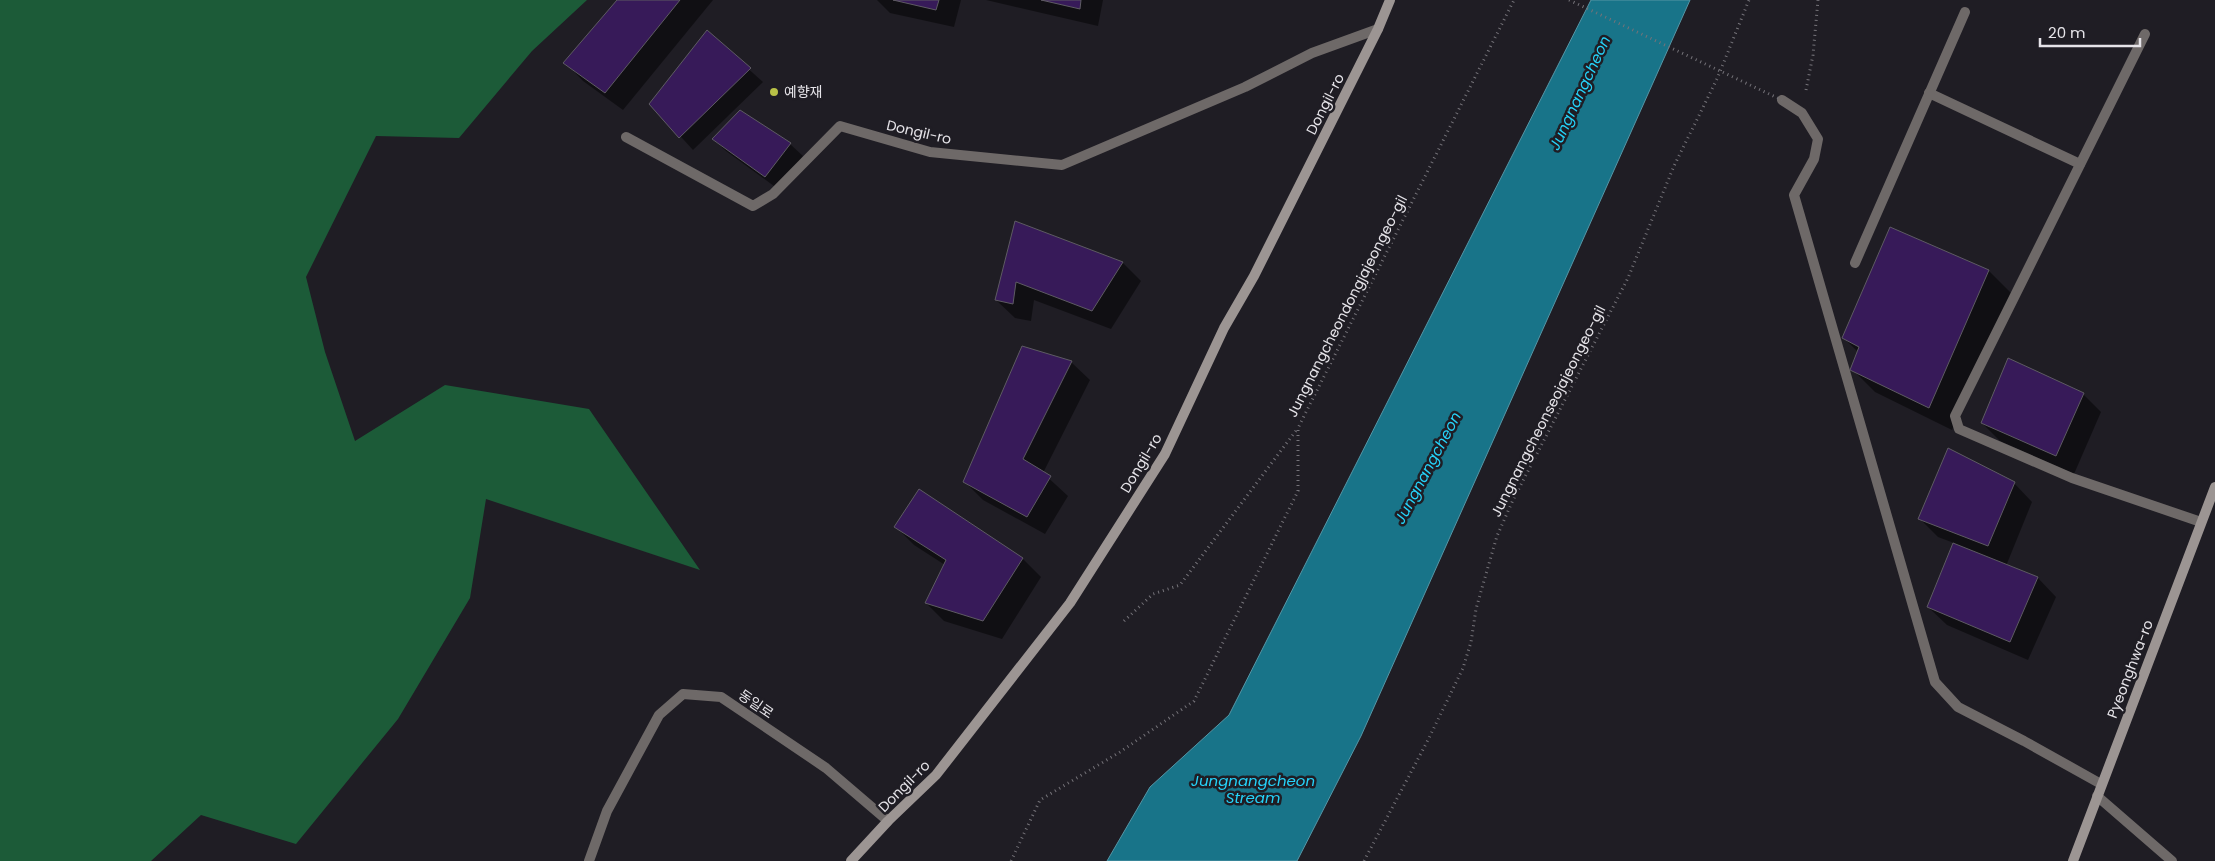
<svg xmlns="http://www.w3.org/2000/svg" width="2215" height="861" font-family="Poppins,'Noto Sans KR',sans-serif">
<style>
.forest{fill:#1c5b38}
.water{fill:#187489;stroke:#5696a6}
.shadow{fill:#0007}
.building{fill:#371a59;stroke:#5e5b63}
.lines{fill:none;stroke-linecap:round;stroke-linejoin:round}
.path{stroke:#757379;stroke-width:3;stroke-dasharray:1 4;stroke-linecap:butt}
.lane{stroke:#6e6968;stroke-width:10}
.street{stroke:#6e6968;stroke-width:10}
.secondary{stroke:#9c9593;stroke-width:10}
.path-bridge{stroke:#757379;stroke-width:3;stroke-dasharray:1 4;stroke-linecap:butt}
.poi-dot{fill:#b8c147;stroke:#1f1d24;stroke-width:2}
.labels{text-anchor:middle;stroke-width:5;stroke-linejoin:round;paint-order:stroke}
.poi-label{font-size:14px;fill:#e6e4e9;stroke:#1f1d24;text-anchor:start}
.street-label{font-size:14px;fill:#e6e4e9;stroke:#1f1d24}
.water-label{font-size:15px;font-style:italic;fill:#25d3f9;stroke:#1f1d24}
</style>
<rect width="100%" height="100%" fill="#1f1d24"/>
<polygon class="forest" points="0,0 587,0 532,51 459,138 376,136 306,277 325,352 355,441 445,385 589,409 700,570 486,499 470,598 398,719 296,844 201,815 151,861 0,861"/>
<polygon class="water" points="1591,0 1690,0 1361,736 1297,861 1107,861 1150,787 1229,715"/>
<g class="shadow">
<polygon points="619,0 713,0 623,110 583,81 565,62"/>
<polygon points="877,0 961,0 954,27 890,13"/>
<polygon points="986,0 1103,0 1098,26"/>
<polygon points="707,32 763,82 693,150 651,104"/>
<polygon points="740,112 790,144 803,156 778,189 726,151 713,139"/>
<polygon points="1016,223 1123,263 1141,281 1111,329 1034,300 1031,321 1015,318 996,300"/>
<polygon points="1891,228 1989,271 2012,294 1952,430 1875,392 1852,369 1858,352 1844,338"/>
<polygon points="1023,347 1071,362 1090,380 1043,473 1068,496 1045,534 983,500 965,482"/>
<polygon points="2083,394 2101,412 2074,474 2000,441 1982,423"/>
<polygon points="2014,483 2032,502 2006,566 2038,578 2056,597 2028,660 1947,625 1928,607 1954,543 1938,537 1920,519"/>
<polygon points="919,491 1023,559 1041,577 1002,639 944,621 926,603 945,565 914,545 896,527"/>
</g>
<g class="building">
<polygon points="617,0 680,0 605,93 563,63"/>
<polygon points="893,0 939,0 936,10"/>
<polygon points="1041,0 1081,0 1080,9"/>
<polygon points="707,30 751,68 679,138 649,104"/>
<polygon points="740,110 791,143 765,177 712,139"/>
<polygon points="1015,221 1123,262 1092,311 1016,282 1013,304 995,300"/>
<polygon points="1890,227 1989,270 1929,408 1850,370 1859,347 1842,338"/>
<polygon points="1022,346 1072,361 1023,459 1051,476 1027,517 963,482"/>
<polygon points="2008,358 2084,393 2056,456 1981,423"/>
<polygon points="1948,448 2015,482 1988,546 1918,519"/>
<polygon points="919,489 1023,558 983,621 925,603 946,560 894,527"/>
<polygon points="1953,543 2038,577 2010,642 1927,607"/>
</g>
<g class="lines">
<g class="path">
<polyline points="1806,90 1813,55 1818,0"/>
<polyline points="1124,621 1153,594 1180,585 1298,428"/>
<polyline points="1011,861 1040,800 1120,752 1194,701 1298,491 1298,428 1514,0"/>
<polyline points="1364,861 1428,740 1463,668 1471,642 1476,609 1486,574 1497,536 1513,500 1628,278 1674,166 1717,79 1749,0"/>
</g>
<g class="lane">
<polyline points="2145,34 1955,416 1959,429 2072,478 2201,522"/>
<polyline points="1929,93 2080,164"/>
<polyline points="626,137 753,206 773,194 840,126 930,152 1062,165 1245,87 1312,53 1378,29"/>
<polyline points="1855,263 1965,12"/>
<polyline points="2097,796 2172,861"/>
</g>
<g class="street">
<polyline points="1782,100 1802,113 1818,139 1814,159 1794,195 1935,682 1958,707 2024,741 2101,784"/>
<polyline points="589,861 607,811 659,715 683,694 721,697 826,768 888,821"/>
</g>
<g class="secondary">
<polyline points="851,861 888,821 936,775 1070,603 1165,454 1224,328 1254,276 1378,29 1390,0"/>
<polyline points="2073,861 2215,487"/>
</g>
<polyline class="path-bridge" points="1569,0 1782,100"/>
</g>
<circle class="poi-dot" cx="774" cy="92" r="5"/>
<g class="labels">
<g class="poi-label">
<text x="784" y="97">예향재</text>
</g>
<g class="street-label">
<text transform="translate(1325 104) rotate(-63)" y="5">Dongil-ro</text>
<text transform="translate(919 132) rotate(13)" y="5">Dongil-ro</text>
<text transform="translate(1347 306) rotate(-63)" y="5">Jungnangcheondongjajeongeo-gil</text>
<text transform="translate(1548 411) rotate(-63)" y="5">Jungnangcheonseojajeongeo-gil</text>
<text transform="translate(1141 463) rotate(-59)" y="5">Dongil-ro</text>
<text transform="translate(2130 669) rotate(-69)" y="5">Pyeonghwa-ro</text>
<text transform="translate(756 704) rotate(34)" y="5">동일로</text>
<text transform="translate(904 786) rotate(-45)" y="5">Dongil-ro</text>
</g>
<g class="water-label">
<text transform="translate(1580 93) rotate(-65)" y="5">Jungnangcheon</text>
<text transform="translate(1428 468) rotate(-62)" y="5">Jungnangcheon</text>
<text x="1253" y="786">Jungnangcheon<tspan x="1253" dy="17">Stream</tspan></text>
</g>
</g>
<path d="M2040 38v8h100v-8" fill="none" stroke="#e6e4e9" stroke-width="2.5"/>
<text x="2048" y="38" font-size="15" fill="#e6e4e9" stroke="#1f1d24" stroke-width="4" paint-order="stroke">20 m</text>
</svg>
